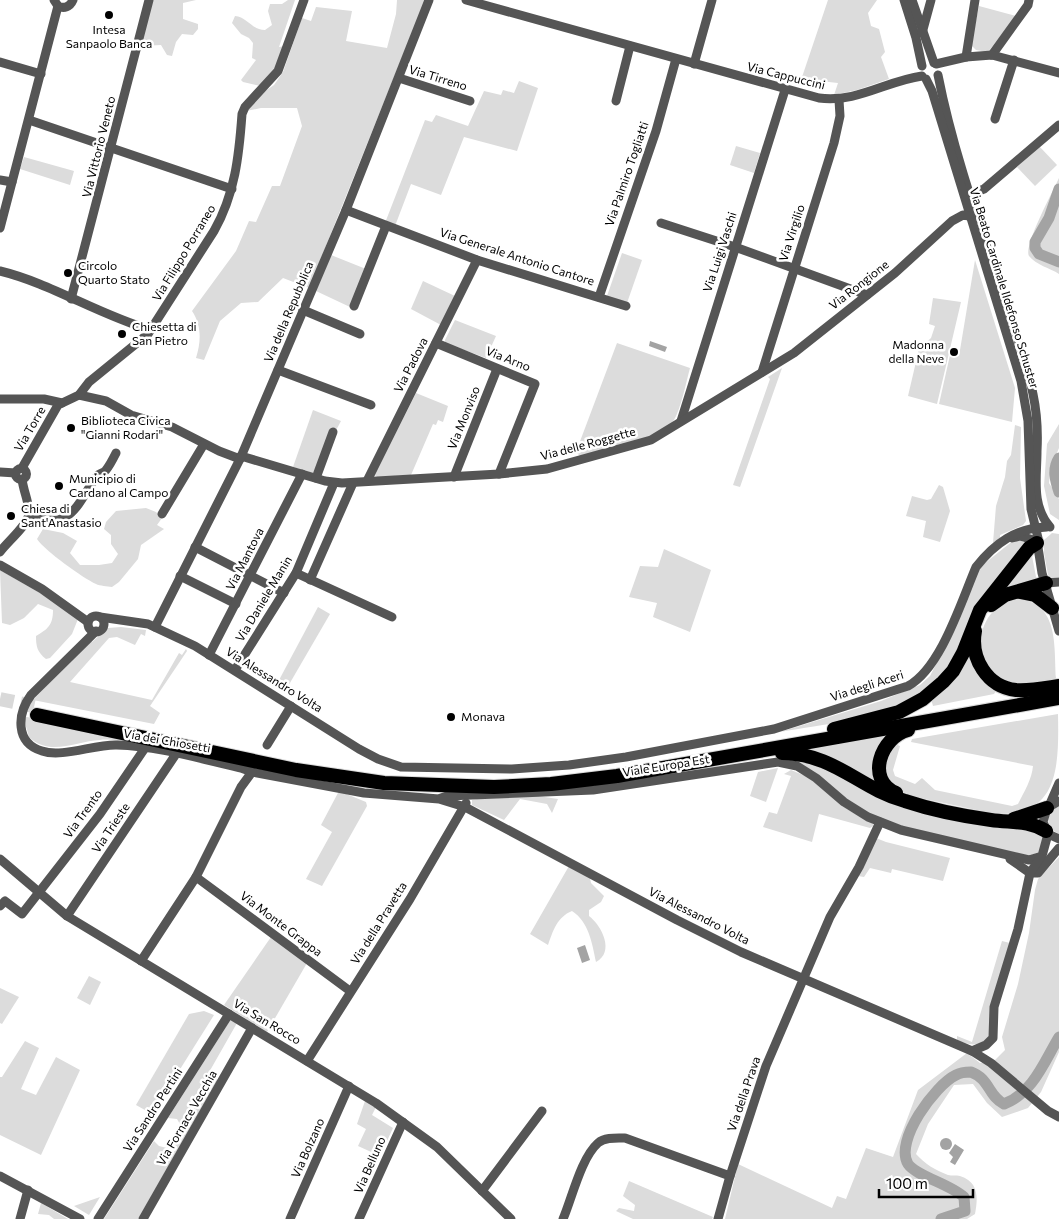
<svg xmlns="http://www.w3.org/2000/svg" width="1059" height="1219" font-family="Commissioner,sans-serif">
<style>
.green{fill:#dcdcdc}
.water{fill:#a3a3a3}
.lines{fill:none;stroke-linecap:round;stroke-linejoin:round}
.river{stroke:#a3a3a3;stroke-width:11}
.highway-tunnel{stroke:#d9d9d9;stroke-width:14;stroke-dasharray:14 7;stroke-linecap:butt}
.highway-casing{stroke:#dbdbdb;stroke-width:16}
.minor{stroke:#555;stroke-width:9}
.highway{stroke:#000;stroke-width:14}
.poi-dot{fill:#000;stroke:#fff;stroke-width:2}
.labels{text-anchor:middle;stroke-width:5;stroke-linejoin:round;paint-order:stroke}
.poi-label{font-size:12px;fill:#000;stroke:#fff;text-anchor:start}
.street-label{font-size:12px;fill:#000;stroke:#fff}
</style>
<rect width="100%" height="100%" fill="#fff"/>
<g class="green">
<polygon points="152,0 196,0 183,3 183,19 198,24 198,29 193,35 182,34 176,42 172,56 167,55 161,45 141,46"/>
<path d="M288,0h7l-16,47 6,-1 -14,31 -11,9 -17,-4 -2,-2 15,-20 -4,-2 1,-15 -4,-5 -8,-4 -9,-11 3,-7c12,1 17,14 30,14l7,-5 -4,-14 2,-7h12z"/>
<path d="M397,0h28l-116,288 -26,-10 -25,24 -17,1 -21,18 -16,39 -8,-2c5,-16 6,-32 -4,-47l44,-60 13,-30 7,1 16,-36h8l22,-60 -5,-18h-36l-15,3 12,-15 16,-11 9,-13 19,-54 9,3 5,-14 36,4 -6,30 41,7 9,-34z"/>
<polygon points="828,0 877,0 868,13 871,26 879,29 885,52 881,57 889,79 857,90 834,95 838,83 820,81 817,87 800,83"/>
<polygon points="979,6 1016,16 988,52 976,50 971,45"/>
<polygon points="519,81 538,88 517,151 464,137 441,195 411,184 395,226 385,223 425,120 432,122 436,115 468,126 484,91 501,95 503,90 514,93"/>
<polygon points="736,146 760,153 754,173 730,165"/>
<polygon points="1039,146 1057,165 1035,186 1016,166"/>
<polygon points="24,157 74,171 70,185 20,169"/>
<path d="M1059,178v96c-9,-6 -23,-9 -30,-18 -6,-9 24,-65 30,-78z"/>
<polygon points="622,253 642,260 627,303 607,296"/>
<polygon points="331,255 366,269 350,307 316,291"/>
<polygon points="975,260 1015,388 1012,422 939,404 950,355 959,356"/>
<polygon points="423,281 455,296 441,325 411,309"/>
<polygon points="933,298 961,302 937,404 908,396 919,349 931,338 935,326 929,324"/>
<polygon points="455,320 496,336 486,358 445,343 445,340"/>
<path d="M617,343l73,25c-4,15 -9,40 -16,52 -11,18 -73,31 -93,37l-5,-5z"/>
<polygon points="782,368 740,487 733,485 770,379 768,377"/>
<polygon points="416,393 448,406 443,422 438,420 436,425 433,424 411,475 377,477 375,475"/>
<polygon points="313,410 341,421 313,473 293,467"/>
<polygon points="1059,424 1059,448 1051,467 1049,483 1059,499 1059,520 1050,514 1044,486 1047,444"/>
<polygon points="1015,425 1021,427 1020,478 1026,521 1023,525 1000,535 1000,538 993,543 996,506 1005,477 1007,461 1011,455"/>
<polygon points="939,485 943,487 950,511 940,542 923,537 926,521 906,516 912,496 927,500 931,499"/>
<path d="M146,508l10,4 6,6 -5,7 7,4 -23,16 -3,14 -19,23 -7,5c-5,-1 -12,-1 -16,-3 -13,-6 -51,-33 -59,-45l6,-10 20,4 14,8 -7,12 10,12h19l13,-2 6,-9 -7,-10v-9l-7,-6 2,-7 10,-11z"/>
<polygon points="1052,533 1059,534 1059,577 1052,578 1048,575 1044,553 1044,540"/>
<path d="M1014,540h7l4,4c-23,39 -74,138 -112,156 -39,20 -89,24 -133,32l101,-31 39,-16 10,-9 21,-41 29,-68z"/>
<polygon points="664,549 711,570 690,632 653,617 657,603 629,597 640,566 658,567"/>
<polygon points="1030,556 1032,556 1037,582 1005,590"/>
<path d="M0,570l40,23 38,26 -6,15 -22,24 -4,1c-9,-7 -10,-13 -10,-23 12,-7 17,-11 17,-26l-15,-6 -14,14 -14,7 -8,-2z"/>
<path d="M1016,599c43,3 38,45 40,79l-3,4c-11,3 -44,5 -53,-2 -31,-24 -23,-72 16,-81z"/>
<polygon points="318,607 330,614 287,688 278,682"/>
<polygon points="121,627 146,630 145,636 141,634 135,645 117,637 109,638 70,682 152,700 179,653 182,655 186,649 187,651 150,706 160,713 154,724 33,700 90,640 92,642 108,628"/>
<polygon points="966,658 971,658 989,687 996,691 994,694 933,706 931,699"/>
<path d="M1058,714c1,53 1,106 -67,99l-85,-18 -19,-12 -2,-27 8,-13 7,3 -7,24 2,6 20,8 7,-6 13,12 77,16 6,-2c6,-12 14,-25 15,-38l-122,-24 1,-3z"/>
<path d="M23,716l94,22 2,3c-6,-1 -13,-2 -19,-1 -23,1 -51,17 -71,-3z"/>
<polygon points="890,732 882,788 799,749"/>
<polygon points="789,757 814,761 866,786 1012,825 1043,835 1044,842 1042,851 1029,856 896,825 874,817 790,762"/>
<polygon points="778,768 766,802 750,796 758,772"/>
<polygon points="791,770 808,777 847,809 873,824 873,826 870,828 819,814 812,842 763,827 769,812 777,814 791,776 784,774"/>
<polygon points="339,791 366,802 367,806 322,886 306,879 332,832 321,825"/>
<polygon points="538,796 558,799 552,813 547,804 520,799 504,820 472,805 472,800 477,799"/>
<path d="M1059,806v28l-9,-5c-4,-10 -1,-19 9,-23z"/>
<polygon points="876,838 886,842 950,858 943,881 892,869 891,873 870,868 864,877 858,876"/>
<path d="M1059,857v195l-18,40 -13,16 -26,9 -15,-14 -14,-19 -19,1 -26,39 -12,30c9,10 19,16 32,21 4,1 8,0 12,1 19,6 18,22 15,38l-8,5h-242l13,-55 94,44 5,-12 9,3 20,-51 27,9 25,-67 49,-37 13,10 15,-3 10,-10 -3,-13 16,-53 11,-51 6,-43 3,-11z"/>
<path d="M569,866l21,12 1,5 13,13 -3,6 -12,8v6c13,10 26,36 7,46 -4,-19 -7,-40 -24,-51 -15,6 -19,20 -24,34l-18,-11z"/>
<polygon points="271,937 307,963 267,1032 224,1005"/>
<path d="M1002,941l8,2 -21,96c-13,7 -18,7 -32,1v-4l15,6z"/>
<polygon points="89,976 101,982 90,1005 77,998"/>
<polygon points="0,988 19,997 2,1024 0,1023"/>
<polygon points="204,1011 214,1015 152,1114 136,1105 189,1014"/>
<polygon points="231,1019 237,1023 208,1074 218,1080 138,1219 104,1219 154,1141 159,1146 167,1148 181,1126 177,1119 168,1118"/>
<polygon points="25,1041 39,1048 21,1089 36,1095 56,1057 80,1070 41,1155 0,1135 0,1077 2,1077"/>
<polygon points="365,1101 376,1107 372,1115 393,1128 380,1156 358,1146 366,1129 357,1124"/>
<polygon points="629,1181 713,1217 712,1219 633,1219 616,1211 619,1208 634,1211 635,1205 623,1196"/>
<polygon points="100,1197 89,1215 74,1206"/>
<polygon points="41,1203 68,1219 54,1219 49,1215 38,1214"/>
</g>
<g class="water">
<polygon points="650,341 667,347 665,352 649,346"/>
<polygon points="585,945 590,960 582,963 577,948"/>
<circle cx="946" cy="1144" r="6"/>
<polygon points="955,1144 964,1150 955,1165 950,1162 953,1157 949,1153"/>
</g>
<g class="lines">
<g class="river">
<polyline points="1059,189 1049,218 1035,242 1035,248 1039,254 1059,262"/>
<path d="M1059,458c-7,11 -4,22 0,34"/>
<path d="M941,1219l24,-8 -1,-14c-14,-13 -48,-21 -56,-33 -14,-23 27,-79 48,-89 5,-3 10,-3 15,-3 19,7 17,24 33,32 29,-11 40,-42 55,-67"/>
</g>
<polyline class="highway-tunnel" points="0,699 38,707"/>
<g class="highway-casing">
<g id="highway">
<polyline points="1020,592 1035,595 1052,608"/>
<polyline points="991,605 1005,595 1046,583"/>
<path d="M975,631c-5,27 12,56 41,59 14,1 29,-2 43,-4"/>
<polyline points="37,715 296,770 384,783 494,787 551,784 617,776 1059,698"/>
<polyline points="834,729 899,712 923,699 943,682 953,671 963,653 980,610 1029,548 1037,543"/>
<path d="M782,753c54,1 76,35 123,48 27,9 57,15 86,19 20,3 37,0 55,11"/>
<path d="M896,793c-31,-13 -15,-56 12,-63"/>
<polyline points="1014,819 1047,808"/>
</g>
</g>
<g class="minor">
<path d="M54,0l4,6c6,3 12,1 15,-6"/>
<path d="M466,0l353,98c38,5 67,-17 103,-22"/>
<polyline points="904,0 916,38 922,66"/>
<polyline points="912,0 934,63"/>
<polyline points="922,33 931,0"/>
<polyline points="992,55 1028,5 1029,0"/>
<polyline points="966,57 975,0"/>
<polyline points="0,62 41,74"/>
<polyline points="694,64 712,0"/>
<polyline points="936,64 966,57 992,55 1059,73"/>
<path d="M938,75c15,77 43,154 68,229 10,29 21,59 27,90 4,19 5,38 4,57 0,27 -6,54 13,76"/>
<polyline points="399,78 470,101"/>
<polyline points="926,79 932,91 1021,381 1028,421 1031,509 1038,538"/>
<polyline points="616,101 630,46"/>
<polyline points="995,119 1014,60"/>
<polyline points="29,120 232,189"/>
<polyline points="0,180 12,182"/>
<polyline points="971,194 984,189 1059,125"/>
<polyline points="346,210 477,260 626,306"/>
<polyline points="661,223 735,247 867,295"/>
<polyline points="0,228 58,6"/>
<path d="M0,271c50,12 99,44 151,59"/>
<polyline points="599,297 656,131 676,59"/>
<polyline points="71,299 149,0"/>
<polyline points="354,306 386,226"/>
<polyline points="303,310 360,334"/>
<polyline points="436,343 535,384 499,474"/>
<polyline points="278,370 371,405"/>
<polyline points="762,372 834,143 840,116 839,100"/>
<polyline points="79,395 106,401 131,415 172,427 219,451 240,459"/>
<polyline points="0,399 44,399 62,403"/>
<polyline points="681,421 785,90"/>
<polyline points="241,456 325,481 342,483 499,474 547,469 651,440 794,353 895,273 952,221 963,215 969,216"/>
<path d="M22,468l36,-63 21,-10 10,-13 59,-48 66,-103c21,-37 25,-75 28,-117l3,-7 33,-36 26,-71"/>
<circle cx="21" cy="474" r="5.5"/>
<polyline points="0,472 16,473"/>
<polyline points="454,477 497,369"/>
<polyline points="316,478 333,432"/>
<polyline points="367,481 477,260"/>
<polyline points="162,514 204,444"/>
<path d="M29,515c43,18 48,-12 68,-39 3,-3 7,-3 9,-6 4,-5 7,-11 10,-17"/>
<polyline points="1012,538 1020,536 1037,541"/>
<polyline points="1037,541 1042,573 1059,631"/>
<polyline points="195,547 284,593"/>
<path d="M0,552c7,-10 28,-27 29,-38 1,-9 -6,-24 -7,-35"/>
<polyline points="0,565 42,589 88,622"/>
<polyline points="296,573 392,617"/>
<polyline points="180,576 236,604"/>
<polyline points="310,580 353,483"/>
<polyline points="1046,583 1059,582"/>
<circle cx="96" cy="624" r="8"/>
<path d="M100,617l48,7 47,22 164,103 19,10 23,8 111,2 57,-4 57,-8 148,-28 134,-43c33,-18 53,-84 68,-119 19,-24 40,-39 71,-40"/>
<polyline points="155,627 240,459 346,210 429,0"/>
<path d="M96,631l-65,64c-14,19 -16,48 11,56 20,7 53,-7 75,-6 41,1 84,14 124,23l11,4 112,21 75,6 26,8 212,113 64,32 231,99 19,12 57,48 11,6"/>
<polyline points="209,655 302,474"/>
<polyline points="235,670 296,573 334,483"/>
<polyline points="267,745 291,706"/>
<polyline points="441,798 447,796 593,790 778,762 797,766 816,778 844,802 868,817 901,830 1029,860 1042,856 1048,834"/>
<polyline points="1059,801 1047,808 1043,822 1048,834 1059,839"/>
<polyline points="1049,806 1059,783"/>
<polyline points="0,859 67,916 376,1103 437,1147 511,1219"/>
<polyline points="1010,859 1030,873 1038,873 1059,848"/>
<polyline points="196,877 350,991"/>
<polyline points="0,906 5,901 22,914 100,814 145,748"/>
<polyline points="67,916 176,754"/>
<polyline points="141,961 196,877 241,787 252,772"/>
<polyline points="972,1051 986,1045 993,1038 994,1007 1018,929 1030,873 1040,858"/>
<polyline points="307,1061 410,899 466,803"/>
<polyline points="0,1176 80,1219"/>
<polyline points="482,1191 542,1111"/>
<polyline points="20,1219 28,1190"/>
<polyline points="98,1219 229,1014"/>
<polyline points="143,1219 252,1028"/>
<polyline points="290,1219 349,1086"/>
<polyline points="359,1219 403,1122"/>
<path d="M563,1219c9,-21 18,-61 35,-76 7,-6 18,-5 27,-5l105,38"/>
<polyline points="718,1219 730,1176 766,1066 830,917 859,867 880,822"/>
</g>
<use href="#highway" class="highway"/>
</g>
<g class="poi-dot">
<circle cx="109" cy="15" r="5"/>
<circle cx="68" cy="273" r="5"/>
<circle cx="122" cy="334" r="5"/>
<circle cx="954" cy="352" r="5"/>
<circle cx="71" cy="428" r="5"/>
<circle cx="59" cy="486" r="5"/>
<circle cx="11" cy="516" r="5"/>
<circle cx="451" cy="717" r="5"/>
</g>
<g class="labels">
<g class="poi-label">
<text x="109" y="34" text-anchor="middle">Intesa<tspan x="109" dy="14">Sanpaolo Banca</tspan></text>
<text x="78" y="270">Circolo<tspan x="78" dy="14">Quarto Stato</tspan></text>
<text x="132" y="331">Chiesetta di<tspan x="132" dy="14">San Pietro</tspan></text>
<text x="944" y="349" text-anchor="end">Madonna<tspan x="944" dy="14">della Neve</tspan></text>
<text x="81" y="425">Biblioteca Civica<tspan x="81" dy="14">"Gianni Rodari"</tspan></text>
<text x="69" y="483">Municipio di<tspan x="69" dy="14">Cardano al Campo</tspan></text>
<text x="21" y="513">Chiesa di<tspan x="21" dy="14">Sant'Anastasio</tspan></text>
<text x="461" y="721">Monava</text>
</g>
<g class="street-label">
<text transform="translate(786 76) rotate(14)" y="4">Via Cappuccini</text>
<text transform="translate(438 78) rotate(17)" y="4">Via Tirreno</text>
<text transform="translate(99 147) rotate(-76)" y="4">Via Vittorio Veneto</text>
<text transform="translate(627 174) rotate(-71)" y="4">Via Palmiro Togliatti</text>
<text transform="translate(792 233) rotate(-72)" y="4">Via Virgilio</text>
<text transform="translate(720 252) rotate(-72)" y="4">Via Luigi Vaschi</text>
<text transform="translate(184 253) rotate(-59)" y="4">Via Filippo Porraneo</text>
<text transform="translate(517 257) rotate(18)" y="4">Via Generale Antonio Cantore</text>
<text transform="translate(859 285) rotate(-38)" y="4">Via Rongione</text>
<text transform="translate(1004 288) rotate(73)" y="4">Via Beato Cardinale Ildefonso Schuster</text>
<text transform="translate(289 312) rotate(-67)" y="4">Via della Repubblica</text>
<text transform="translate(508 359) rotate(22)" y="4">Via Arno</text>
<text transform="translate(411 365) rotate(-63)" y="4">Via Padova</text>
<text transform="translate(464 418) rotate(-68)" y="4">Via Monviso</text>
<text transform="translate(30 429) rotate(-60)" y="4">Via Torre</text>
<text transform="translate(588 444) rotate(-15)" y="4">Via delle Roggette</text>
<text transform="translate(245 559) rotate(-63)" y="4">Via Mantova</text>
<text transform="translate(264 599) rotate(-59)" y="4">Via Daniele Manin</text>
<text transform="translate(274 680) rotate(32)" y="4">Via Alessandro Volta</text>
<text transform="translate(867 686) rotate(-18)" y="4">Via degli Aceri</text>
<text transform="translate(167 741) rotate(10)" y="4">Via dei Chiosetti</text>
<text transform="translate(666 766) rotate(-9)" y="4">Viale Europa Est</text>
<text transform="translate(83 814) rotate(-54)" y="4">Via Trento</text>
<text transform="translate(111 828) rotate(-56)" y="4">Via Trieste</text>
<text transform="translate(699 916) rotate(27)" y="4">Via Alessandro Volta</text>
<text transform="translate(379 923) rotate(-58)" y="4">Via della Pravetta</text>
<text transform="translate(281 924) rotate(37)" y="4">Via Monte Grappa</text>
<text transform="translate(267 1022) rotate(31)" y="4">Via San Rocco</text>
<text transform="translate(744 1094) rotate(-71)" y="4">Via della Prava</text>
<text transform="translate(153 1110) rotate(-57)" y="4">Via Sandro Pertini</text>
<text transform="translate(187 1118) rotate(-60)" y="4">Via Fornace Vecchia</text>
<text transform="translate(308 1148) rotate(-66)" y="4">Via Bolzano</text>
<text transform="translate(370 1165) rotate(-66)" y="4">Via Belluno</text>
</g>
</g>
<path d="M879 1189v8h94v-8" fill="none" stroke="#000000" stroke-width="2.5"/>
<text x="886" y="1189" font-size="15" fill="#000000" stroke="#ffffff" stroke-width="4" paint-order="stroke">100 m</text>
</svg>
